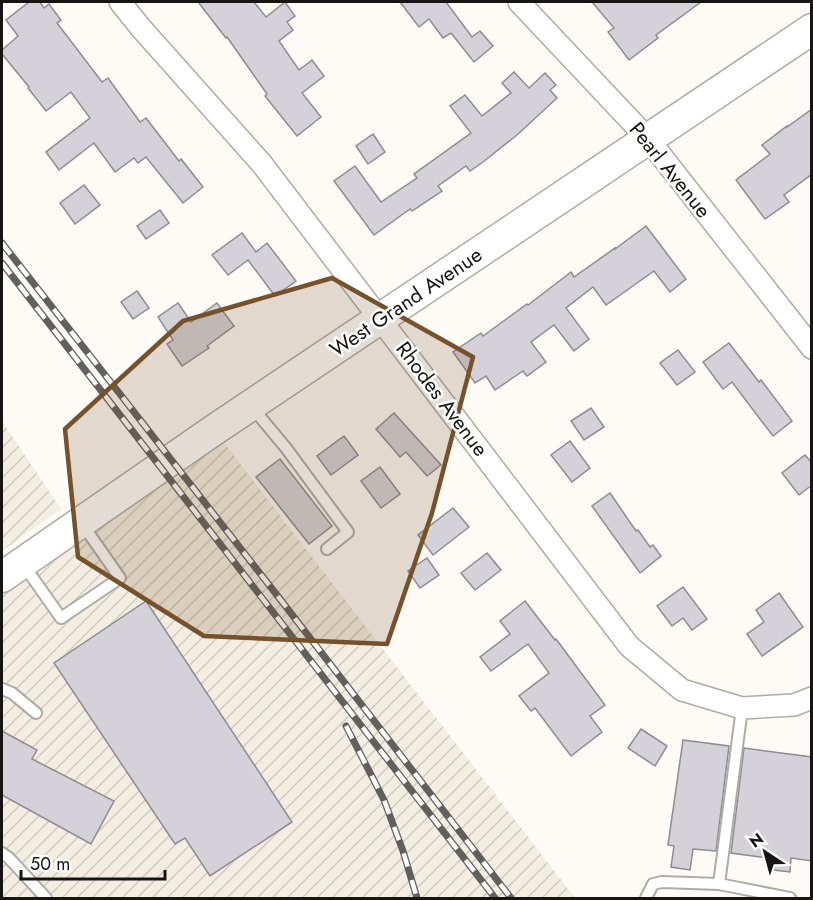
<svg xmlns="http://www.w3.org/2000/svg" width="813" height="900" font-family="Jost,sans-serif">
<style>
.industrial{fill:url(#industrial-furrows)}
.building{fill:#d4d2d8;stroke:#8e8c91;stroke-width:1.5}
.lines{fill:none;stroke-linecap:round;stroke-linejoin:round}
.service-casing{stroke:#aeaca7;stroke-width:14}
.minor-casing{stroke:#aeaca7;stroke-width:24}
.secondary-casing{stroke:#aeaca7;stroke-width:33}
.service{stroke:#fff;stroke-width:10}
.minor{stroke:#fff;stroke-width:21}
.secondary{stroke:#fff;stroke-width:30}
.rail-casing{stroke:#62605d;stroke-width:7}
.rail{stroke:#fff;stroke-width:4.5;stroke-dasharray:14;stroke-linecap:butt}
.marked{fill:#75522b;fill-opacity:0.2;stroke:#75522b;stroke-width:4.5;stroke-linejoin:round}
.labels{text-anchor:middle;stroke-width:5;stroke-linejoin:round;paint-order:stroke}
.street-label{font-size:21px;fill:#161513;stroke:#fff}
</style>
<defs>
<pattern id="industrial-furrows" width="10" height="10" patternUnits="userSpaceOnUse" patternTransform="scale(1.5)"><rect width="10" height="10" fill="#f4eee2"/><path d="M-1 1l2-2M0 10L10 0M9 11l2-2" fill="none" stroke="#d0cbc1"/></pattern>
</defs>
<rect width="100%" height="100%" fill="#fefbf6"/>
<g class="industrial">
<polygon points="2,421 61,509 2,551"/>
<polygon points="218,435 575,898 2,898 2,580"/>
</g>
<g class="building">
<polygon points="29,2 40,2 44,8 49,4 61,20 57,23 102,82 108,78 140,122 146,118 179,161 181,159 203,187 183,203 146,157 138,163 134,158 115,172 94,143 59,170 46,152 90,118 71,92 46,111 28,88 29,87 2,54 2,50 18,36 6,20"/>
<polygon points="198,2 254,2 266,17 285,2 295,16 287,22 293,30 279,41 299,70 312,60 324,76 302,93 321,117 297,136 265,96 267,94 227,37 226,38"/>
<polygon points="400,2 446,2 472,37 480,31 493,46 474,62 451,33 443,38 429,19 419,27"/>
<polygon points="592,2 701,2 656,35 658,38 629,60 608,32 614,28"/>
<polygon points="514,72 529,88 545,73 556,85 550,90 557,98 517,135 483,162 470,171 466,166 438,186 442,191 412,211 410,209 374,235 334,181 355,166 381,202 417,178 414,174 471,133 450,106 465,95 482,116 511,93 502,83"/>
<polygon points="812,109 812,174 784,195 789,202 765,219 736,180 770,154 762,145 787,126 787,127"/>
<polygon points="373,134 385,152 368,164 356,146"/>
<polygon points="84,185 100,205 75,224 60,203"/>
<polygon points="160,210 169,223 146,239 137,226"/>
<polygon points="646,226 686,279 670,292 654,271 606,305 593,287 566,308 589,339 574,351 554,325 531,342 546,362 527,376 523,371 495,390 486,376 475,383 453,352 481,333 483,336 527,304 528,305 571,272 574,277 615,248 615,249"/>
<polygon points="242,233 256,252 267,243 296,281 275,296 248,260 228,275 212,255"/>
<polygon points="137,291 149,308 133,319 121,302"/>
<polygon points="178,303 191,322 217,303 234,326 207,346 209,348 182,366 167,344 173,340 158,317"/>
<polygon points="729,343 759,382 761,380 792,421 773,436 732,382 723,389 703,362"/>
<polygon points="678,350 695,372 677,385 660,363"/>
<polygon points="591,408 604,427 584,440 571,421"/>
<polygon points="394,413 441,465 427,476 406,452 400,457 376,429"/>
<polygon points="344,436 358,455 331,475 317,456"/>
<polygon points="570,441 590,468 572,482 551,455"/>
<polygon points="805,455 812,463 812,485 799,495 782,473"/>
<polygon points="280,459 332,526 309,544 256,477"/>
<polygon points="380,467 400,494 381,508 361,481"/>
<polygon points="610,493 636,531 638,530 650,547 653,545 661,556 640,573 592,506"/>
<polygon points="453,508 469,527 433,555 418,535"/>
<polygon points="487,553 501,570 475,590 461,573"/>
<polygon points="427,558 439,575 420,588 408,571"/>
<polygon points="683,587 707,619 692,630 683,618 672,626 657,606"/>
<polygon points="779,593 803,627 762,656 747,634 764,622 756,610"/>
<polygon points="146,601 292,822 210,876 185,838 175,844 54,663"/>
<polygon points="525,601 555,640 556,639 605,705 590,716 602,732 571,756 535,708 531,711 519,696 549,673 528,644 491,671 480,657 510,634 500,621"/>
<polygon points="641,729 667,746 655,766 628,748"/>
<polygon points="2,731 37,750 32,759 114,801 91,844 2,795"/>
<polygon points="683,740 729,746 716,851 693,849 690,870 671,867 674,846 668,845"/>
<polygon points="744,748 812,757 812,861 791,858 790,872 774,870 776,859 731,853"/>
</g>
<g class="lines">
<g class="service-casing">
<g id="service">
<polyline points="251,406 286,448 348,532 327,549"/>
<polyline points="23,564 61,618 120,578 83,525"/>
<polyline points="2,689 12,693 36,713"/>
<polyline points="742,708 719,884 790,898"/>
<polyline points="2,853 9,858 46,898"/>
<polyline points="646,898 653,884 662,882 719,884"/>
</g>
</g>
<g class="minor-casing">
<g id="minor">
<polyline points="120,2 141,28 262,164 629,646 682,690 742,708 794,705 812,698"/>
<polyline points="519,2 648,139 812,348"/>
</g>
</g>
<g class="secondary-casing">
<polyline id="secondary" points="2,577 214,430 812,29"/>
</g>
<use href="#service" class="service"/>
<use href="#minor" class="minor"/>
<use href="#secondary" class="secondary"/>
<g class="rail-casing">
<g id="rail">
<polyline points="2,243 273,590 511,898"/>
<polyline points="2,263 495,898"/>
<polyline points="346,726 384,800 403,851 417,898"/>
</g>
</g>
<use href="#rail" class="rail"/>
</g>
<path class="marked" d="M332,278l141,79 -41,156 -45,131 -183,-8 -126,-79 -13,-128 118,-108z"/>
<g class="labels">
<g class="street-label">
<text transform="translate(670 170) rotate(51)" y="7">Pearl Avenue</text>
<text transform="translate(406 302) rotate(-34)" y="7">West Grand Avenue</text>
<text transform="translate(442 399) rotate(53)" y="7">Rhodes Avenue</text>
</g>
</g>
<rect width="813" height="900" fill="none" stroke="#161513" stroke-width="6"/>
<g transform="translate(765 852) rotate(324)" stroke="#ffffff" stroke-width="4.5" paint-order="stroke">
<path d="M0-4.5L10 22L0 15L-10 22Z" fill="#161513"/>
<text y="-9" font-size="16" font-weight="bold" text-anchor="middle" fill="#161513">N</text>
</g>
<path d="M21 870v9h144v-9" fill="none" stroke="#161513" stroke-width="3"/>
<text x="30" y="870" font-size="18" fill="#161513" stroke="#ffffff" stroke-width="4.5" paint-order="stroke">50 m</text>
</svg>
